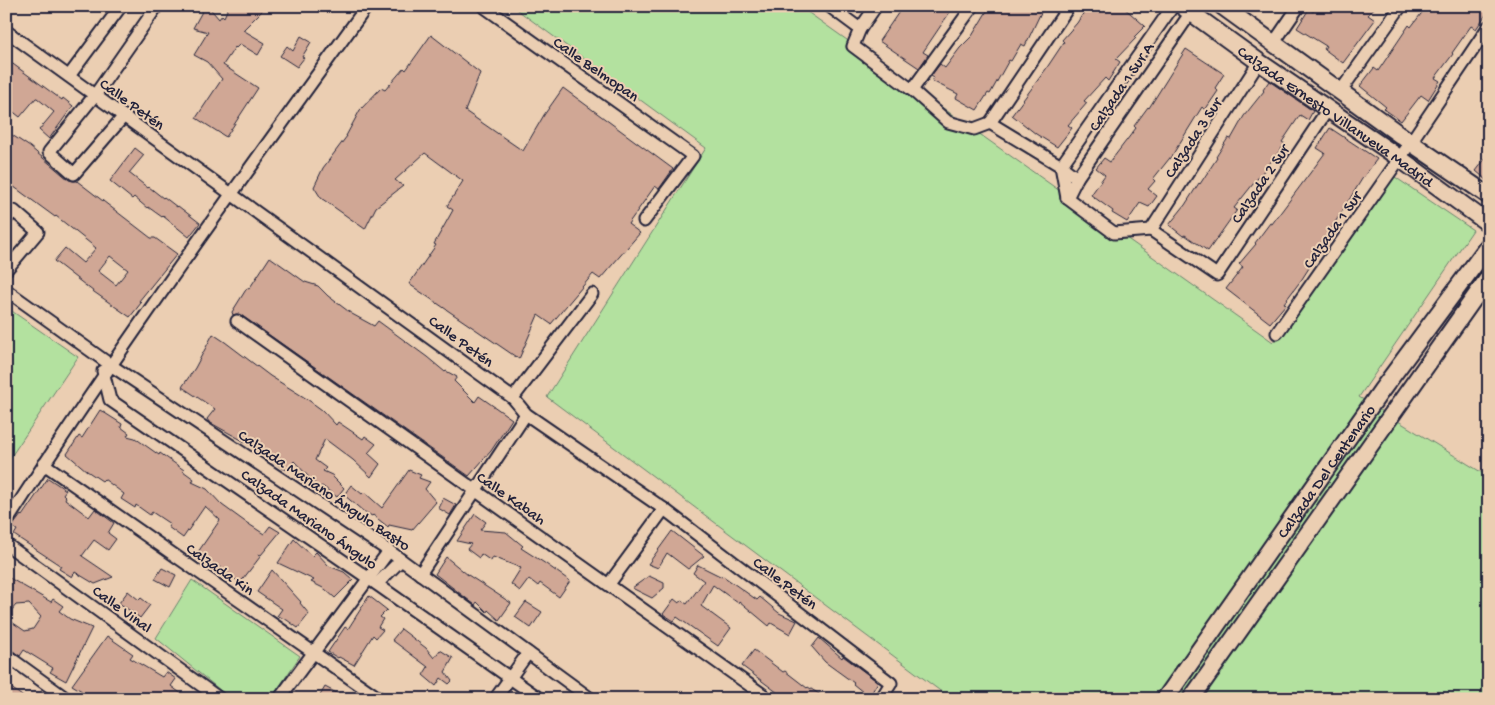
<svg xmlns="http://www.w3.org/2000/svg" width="1495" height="705" font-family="'Gochi Hand',sans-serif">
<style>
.green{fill:#b3e19f;stroke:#6a826d}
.building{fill:#d0a795;stroke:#22223b;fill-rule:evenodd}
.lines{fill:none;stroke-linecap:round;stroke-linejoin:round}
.street-casing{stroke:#22223b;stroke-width:15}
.secondary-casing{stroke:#22223b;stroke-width:20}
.street{stroke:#ebceb2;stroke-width:11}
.secondary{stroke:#ebceb2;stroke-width:16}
.labels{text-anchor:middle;stroke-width:4;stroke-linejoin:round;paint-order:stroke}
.street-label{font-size:16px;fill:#22223b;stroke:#ebceb2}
</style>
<rect width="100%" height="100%" fill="#ebceb2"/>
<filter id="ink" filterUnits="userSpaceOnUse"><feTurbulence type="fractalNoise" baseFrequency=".02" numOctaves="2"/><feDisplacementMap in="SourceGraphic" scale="10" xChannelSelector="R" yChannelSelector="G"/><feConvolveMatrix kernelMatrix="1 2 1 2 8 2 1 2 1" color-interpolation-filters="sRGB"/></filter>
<g filter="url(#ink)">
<g class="green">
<polygon points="512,6 799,6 1273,342 1392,175 1473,230 1359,397 1489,477 1489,699 951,699 547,397 706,148"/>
<polygon points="6,307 78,357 6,464"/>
<polygon points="192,580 300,656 271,699 231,699 156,638"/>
</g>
<g class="building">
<polygon points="205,6 208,6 219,19 222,15 224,17 229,6 267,6 243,30 265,43 258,55 240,44 236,48 235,47 223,65 258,88 226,137 196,118 222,79 207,62 194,55 208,32 193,28"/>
<polygon points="903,6 954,6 923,52 928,55 919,68 879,41"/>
<polygon points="990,6 1044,6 1025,46 1021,44 1011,61 1009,60 990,94 988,93 977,110 956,98 958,94 932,81 934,78 931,76 940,64 945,68 960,48 972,36"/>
<polygon points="1088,6 1122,6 1145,26 1134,37 1136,38 1116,59 1120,62 1108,81 1105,78 1084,101 1087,103 1068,125 1072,128 1057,147 1036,134 1012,115 1046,69 1064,42 1062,40 1077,23"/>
<polygon points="1317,6 1376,6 1368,15 1375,20 1343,63 1324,49 1326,46 1297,28 1309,9 1313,12"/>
<polygon points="1427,6 1483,6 1489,10 1476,29 1471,26 1452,53 1453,54 1435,78 1440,81 1428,100 1421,95 1401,121 1384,109 1386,107 1360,86 1374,68 1378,71 1409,25 1411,27"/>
<polygon points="431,35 480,73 465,111 523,151 544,115 563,88 673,169 659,189 655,186 628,224 640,233 600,279 593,274 551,324 538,315 519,359 409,284 436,245 434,244 453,210 447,206 463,181 425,153 395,180 403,186 376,207 365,229 321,198 314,187 323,168 347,136 346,136 360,110 381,88 385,90 404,68 406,70"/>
<polygon points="301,36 311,42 302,57 304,58 297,67 280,56 287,46 293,51"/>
<polygon points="1186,49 1224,74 1215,88 1218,91 1205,110 1202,107 1173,154 1153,179 1155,181 1148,189 1157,196 1149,207 1140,203 1127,222 1112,213 1113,211 1091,195 1105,175 1096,168 1104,158 1110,162 1136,128 1134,126 1148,107 1149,108"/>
<polygon points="6,59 62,100 63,98 73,106 49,139 39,130 54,112 37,98 36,98 20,117 6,106"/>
<polygon points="1269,81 1313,111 1308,120 1300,115 1282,142 1285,144 1234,208 1237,210 1208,251 1185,235 1183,236 1169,225 1185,205 1199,183 1200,184 1217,158 1216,157 1228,138 1231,139 1244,116 1264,91 1263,90"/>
<polygon points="1330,128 1377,159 1362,179 1331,229 1333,230 1312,255 1316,257 1302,279 1284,303 1286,304 1270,323 1226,289 1243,267 1239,264 1256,244 1255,243 1270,223 1272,224 1325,153 1317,148"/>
<path d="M6,131l24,16 39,33 4,1h4l74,57h4l22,16 -38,47 2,2 -11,14 -36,-25 -40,-31 11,-13 18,15 13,-15 -40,-32 -1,1 -49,-36zM110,256l18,14 -12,15 -18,-14z"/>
<polygon points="135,148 144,155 129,173 148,188 149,187 163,198 164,197 177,207 178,206 200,223 189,237 163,216 162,217 148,207 147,208 134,197 132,199 110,181"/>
<polygon points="1489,154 1489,182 1476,171"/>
<polygon points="270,257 305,282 318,286 328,296 352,314 374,326 378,321 427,357 445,372 446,371 457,377 454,381 475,402 479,396 512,419 491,451 469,476 241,315 237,314 233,315 232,312 247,288 249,289"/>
<polygon points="213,334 225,342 270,376 307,399 322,410 336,425 338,422 363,439 365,436 376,444 368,453 380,464 371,477 353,460 325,439 315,460 326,468 323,471 334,476 333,477 344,488 337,497 322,486 319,488 294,461 288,470 282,468 267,454 258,454 254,452 256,448 209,422 207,419 215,409 182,387 195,368"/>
<polygon points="100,410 122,424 121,427 129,433 127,436 135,438 159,455 160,453 184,470 183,471 194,479 192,482 207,489 222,505 244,521 264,534 270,526 280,532 261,555 258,554 260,557 240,583 219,566 216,571 208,563 210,560 198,552 220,520 205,506 183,538 168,527 170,524 152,512 150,515 136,505 135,508 121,499 124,494 104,479 102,481 87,471 67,454 79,436 82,438"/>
<polygon points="409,470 421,475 419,478 430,482 425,489 436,502 412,530 389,525 388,527 373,515 372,516 363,511 344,495 351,485 362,494 364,492 382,508"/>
<polygon points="48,478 66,490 63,494 66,497 65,499 89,517 95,509 114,523 108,533 116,539 108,550 94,540 82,556 113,577 95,584 75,572 72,577 59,569 61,566 14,535 17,530 12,527 21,515 22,516"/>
<polygon points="443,498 456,505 450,515 438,508"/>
<polygon points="475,514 486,522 480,530 506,532 523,546 521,548 546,564 570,581 559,597 540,583 538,586 529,579 520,591 511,584 521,568 493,557 491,561 481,554 479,558 467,549 471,544 457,541"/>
<polygon points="672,531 704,556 688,569 667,553 658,568 648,564"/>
<polygon points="294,539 312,556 316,552 329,566 344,572 353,580 335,598 325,589 311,582 314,580 278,563"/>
<polygon points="446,557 468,575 511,603 499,620 488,610 487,612 477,602 475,605 435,574"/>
<polygon points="698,565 722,577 723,576 757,600 760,597 779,613 797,621 790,634 771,623 769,626 739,601 738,603 713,585 701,606 731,628 718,646 677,617 674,621 663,614 674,599 679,603 682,601 687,604 704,581 693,573"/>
<polygon points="162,568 176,575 170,587 155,579"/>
<polygon points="272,570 301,602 300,603 309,614 298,628 287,620 277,616 282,609 257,592"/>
<polygon points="6,576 51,602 53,599 63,606 59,611 70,619 92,628 66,681 50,672 53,668 24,650 20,656 6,646 6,618 25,631 33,629 41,617 29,604 16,605 6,617"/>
<polygon points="649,576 664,583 664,588 652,598 632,588"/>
<polygon points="128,591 139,600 141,598 150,605 140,618 119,603"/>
<polygon points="369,596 387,610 380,617 383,619 378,627 383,630 376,638 373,635 354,665 339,657 338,658 328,652 345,627 348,629"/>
<polygon points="526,602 542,612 531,628 515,617"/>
<polygon points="401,629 426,648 434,658 440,650 453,658 445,672 452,681 449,684 441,678 436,686 423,675 428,667 392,640"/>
<polygon points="107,636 133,654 130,658 162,677 166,672 176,679 171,686 188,699 81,699 85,693 72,685"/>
<polygon points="819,638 842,658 843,656 878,682 869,697 853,684 854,683 825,662 812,647"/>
<polygon points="754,650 783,672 785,671 807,688 808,687 827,699 786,699 742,666"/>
<polygon points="6,684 26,699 6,699"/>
<polygon points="325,687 348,699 318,699"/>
</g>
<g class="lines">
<g class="street-casing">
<g id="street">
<polyline points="483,6 693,156 644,221"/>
<polyline points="829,6 860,29"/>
<polyline points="876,6 860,29 853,46 912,90 948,122 974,129 990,123"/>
<polyline points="6,31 513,398 526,414 664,509 891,683 881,699"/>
<polyline points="1273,44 1299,6"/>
<polyline points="69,76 121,6"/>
<polyline points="912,90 973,6"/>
<polyline points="1340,92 1401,6"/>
<polyline points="124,116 74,174 49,152 95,95 157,6"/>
<polyline points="990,123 1069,6"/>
<polyline points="990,123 1061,166 1077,178"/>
<polyline points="1061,166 1067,198 1114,233 1151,230 1217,275 1328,109"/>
<polyline points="1061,166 1173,6"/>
<polyline points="1067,198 1077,178 1194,8"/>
<polyline points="6,219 14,211 38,232 6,270"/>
<polyline points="1151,230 1259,62"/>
<polyline points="6,290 112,366 389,551 591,699"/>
<polyline points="237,321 769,699"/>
<polyline points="1277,333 1400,158 1489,26"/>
<polyline points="103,371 110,400 368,578 540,699"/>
<polyline points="513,398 592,294"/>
<polyline points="44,464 380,699"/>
<path d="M6,523c114,-177 238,-347 361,-517"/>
<polyline points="6,544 220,699"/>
<polyline points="420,574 526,414"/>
<polyline points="377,584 401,560"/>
<polyline points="609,584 664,509"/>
<polyline points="6,655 67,699"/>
<polyline points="279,699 389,551"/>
<polyline points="495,699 528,653"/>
</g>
</g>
<g class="secondary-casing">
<g id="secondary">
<path id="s1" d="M1182,6l77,56 136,93 94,69"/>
<polyline points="1222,6 1410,142 1489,196"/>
<path id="s2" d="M1165,699l216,-308 108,-146"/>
<polyline points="1191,699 1489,277"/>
</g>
</g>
<use href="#street" class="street"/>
<use href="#secondary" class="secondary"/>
</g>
</g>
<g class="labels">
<g class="street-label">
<text transform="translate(597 68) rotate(35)" y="6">Calle Belmopan</text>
<text transform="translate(1120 86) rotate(-56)" y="6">Calzada 1 Sur A</text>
<text transform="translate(133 103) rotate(36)" y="6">Calle Petén</text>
<text dy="6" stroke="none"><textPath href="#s1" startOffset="189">Calzada Ernesto Villanueva Madrid</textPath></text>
<text transform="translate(1192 137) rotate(-57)" y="6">Calzada 3 Sur</text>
<text transform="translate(1259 183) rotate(-56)" y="6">Calzada 2 Sur</text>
<text transform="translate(1331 229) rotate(-55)" y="6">Calzada 1 Sur</text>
<text transform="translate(462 340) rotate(36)" y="6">Calle Petén</text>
<text dy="6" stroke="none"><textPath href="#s2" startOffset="279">Calzada Del Centenario</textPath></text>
<text transform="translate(325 489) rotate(34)" y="6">Calzada Mariano Ángulo Basto</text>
<text transform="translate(512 497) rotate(35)" y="6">Calle Kabah</text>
<text transform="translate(310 518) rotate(35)" y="6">Calzada Mariano Ángulo</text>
<text transform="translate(221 568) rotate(35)" y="6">Calzada Kin</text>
<text transform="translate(786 582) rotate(37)" y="6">Calle Petén</text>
<text transform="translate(123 608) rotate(36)" y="6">Calle Vinal</text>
</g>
</g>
<rect width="1495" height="705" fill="none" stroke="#ebceb2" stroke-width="25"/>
<rect x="12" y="12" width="1470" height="680" fill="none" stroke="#22223b" stroke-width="2" filter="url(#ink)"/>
</svg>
